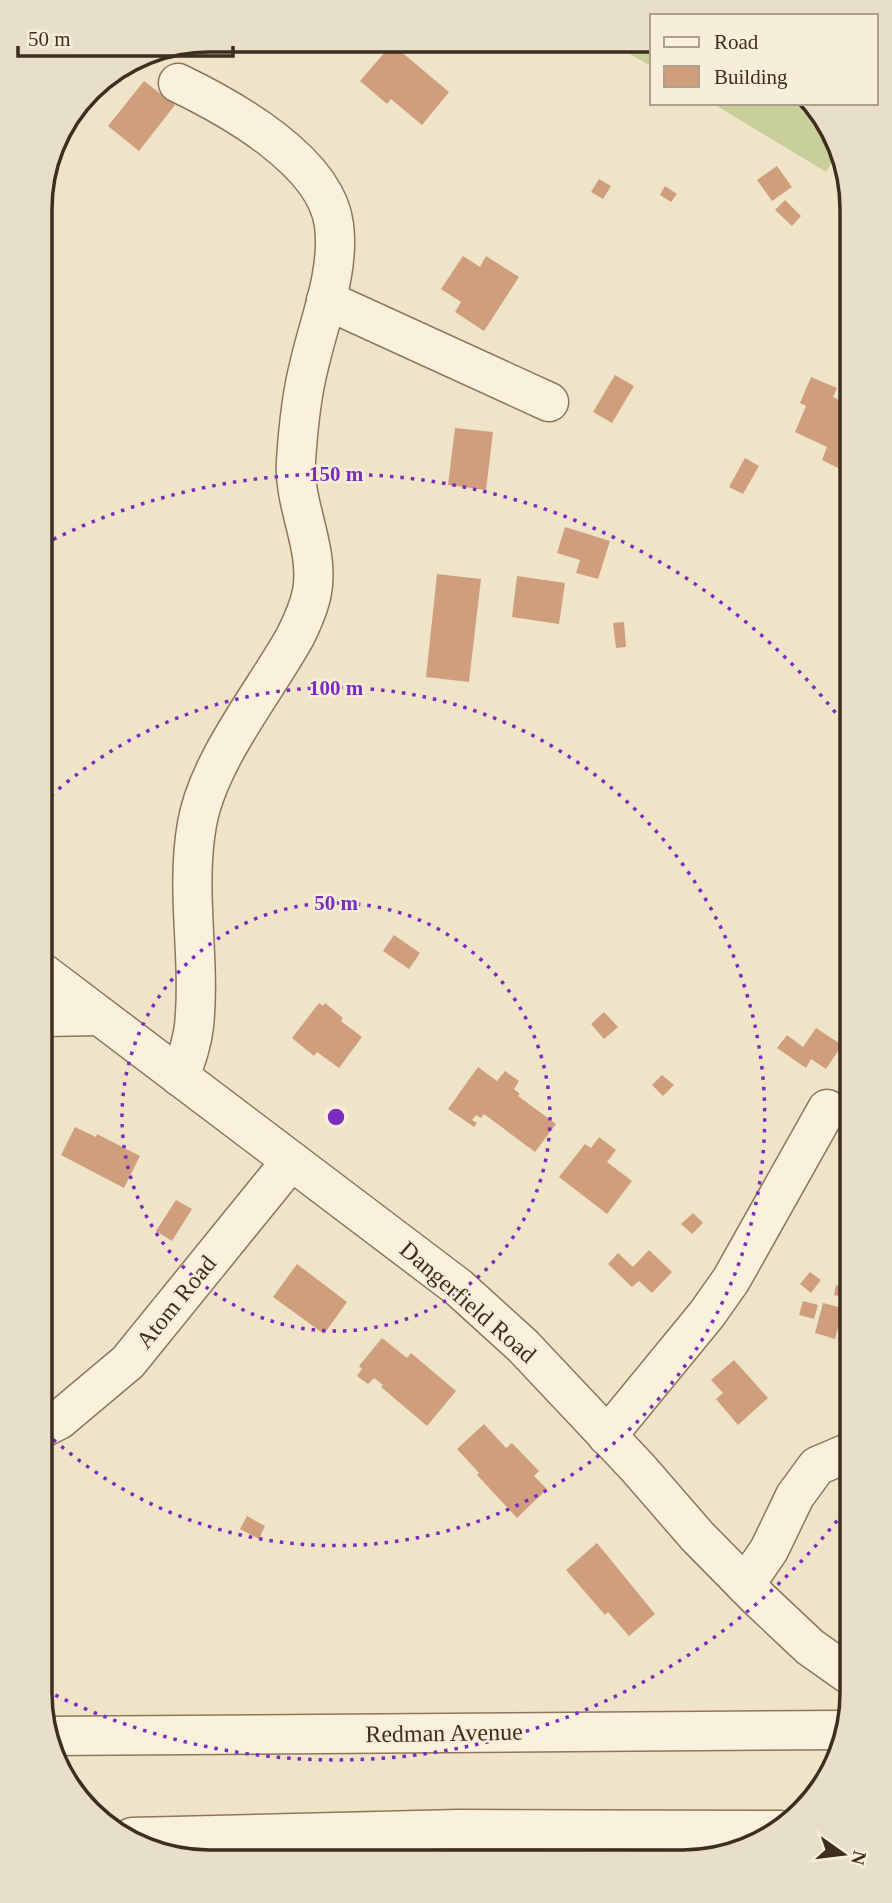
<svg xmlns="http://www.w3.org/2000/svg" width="892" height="1903" font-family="Georgia,serif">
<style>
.green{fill:#c9cf9b}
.building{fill:#cf9f7d}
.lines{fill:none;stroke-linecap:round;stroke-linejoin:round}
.minor-casing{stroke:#8d765c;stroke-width:41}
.minor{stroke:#faf1dc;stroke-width:38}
.ring{fill:none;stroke:#7b2cbf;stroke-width:3.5;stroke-dasharray:3.5 7}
.labels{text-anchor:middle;stroke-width:5;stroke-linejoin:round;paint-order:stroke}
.street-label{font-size:24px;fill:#3d2e20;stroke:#f7eed8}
.rim{fill:none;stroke:#3d2e20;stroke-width:3.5}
.centre{fill:#7b2cbf;stroke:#f7eed8;stroke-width:3.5}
.ring-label{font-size:21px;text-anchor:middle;font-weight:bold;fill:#7b2cbf;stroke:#f7eed8;stroke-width:5;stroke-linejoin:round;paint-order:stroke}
</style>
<rect width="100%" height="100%" fill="#f0e4c8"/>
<g class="green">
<polygon points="611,43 652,43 652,67"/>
<polygon points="712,103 807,103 838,152 826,172"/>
</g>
<g class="building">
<polygon points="392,44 449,92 422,125 391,99 387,104 360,81"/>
<polygon points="144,81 175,105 139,151 108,126"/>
<polygon points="777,166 792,187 772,201 757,180"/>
<polygon points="599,179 611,186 603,199 591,192"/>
<polygon points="665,186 677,194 671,202 660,195"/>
<polygon points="785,200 801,216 792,226 775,210"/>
<polygon points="463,256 480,267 486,256 519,277 484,331 455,312 461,302 441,289"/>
<polygon points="615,375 634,386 612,423 593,412"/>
<polygon points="811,377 837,388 833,397 847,403 847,447 838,468 822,460 827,447 795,432 806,406 800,403"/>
<polygon points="455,428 493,432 486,490 448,485"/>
<polygon points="745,458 759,466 743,494 729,487"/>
<polygon points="565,527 610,541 598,579 576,573 580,560 557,553"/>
<polygon points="437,574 481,579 469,682 426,677"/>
<polygon points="517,576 565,583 559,624 512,617"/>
<polygon points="624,622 626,647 616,648 613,623"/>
<polygon points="394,935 420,953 409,969 383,951"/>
<polygon points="319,1003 323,1006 325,1003 343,1018 341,1021 362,1037 339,1068 317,1052 314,1056 292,1038"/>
<polygon points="604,1012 618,1027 604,1039 591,1024"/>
<polygon points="816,1028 842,1045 826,1069 811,1059 806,1068 777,1048 787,1035 803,1047"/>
<polygon points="478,1067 497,1081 505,1071 519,1081 514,1089 520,1094 518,1096 556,1124 535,1152 484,1114 481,1118 476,1115 472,1120 477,1123 474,1127 448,1109"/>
<polygon points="662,1075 674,1085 663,1096 652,1085"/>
<polygon points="75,1127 96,1137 97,1134 140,1156 124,1188 61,1155"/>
<polygon points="599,1137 616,1150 607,1162 632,1181 607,1214 559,1177 585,1144 591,1148"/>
<polygon points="176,1200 192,1209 172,1241 156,1231"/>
<polygon points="693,1213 703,1223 692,1234 681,1224"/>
<polygon points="649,1250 672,1272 652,1293 639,1281 632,1287 608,1264 618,1253 633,1267"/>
<polygon points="297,1264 347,1302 324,1334 273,1297"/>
<polygon points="810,1272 821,1280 811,1293 800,1284"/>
<polygon points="836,1285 850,1289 850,1299 834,1295"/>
<polygon points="803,1301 818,1305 814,1319 799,1315"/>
<polygon points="823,1303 850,1310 850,1326 839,1324 835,1339 815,1333"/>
<polygon points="382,1338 407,1358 411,1353 456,1391 427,1426 381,1387 383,1385 374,1378 368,1384 357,1376 362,1369 359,1366"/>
<polygon points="734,1360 768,1398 738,1425 716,1399 723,1393 711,1380"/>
<polygon points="484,1424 506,1448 512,1443 539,1471 534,1476 547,1489 517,1518 477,1475 479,1473 457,1449"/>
<polygon points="247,1516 265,1526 259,1539 240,1529"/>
<polygon points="597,1543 655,1614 629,1636 608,1612 605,1615 566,1570"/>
</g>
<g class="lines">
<g class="minor-casing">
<g id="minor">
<path d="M178,83c52,25 148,78 156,142 6,47 -15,96 -25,141 -8,31 -11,64 -13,95 -3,44 24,87 16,131 -3,16 -10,31 -17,45 -32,57 -87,124 -98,187 -12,67 4,135 -3,202 -2,18 -8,34 -14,51"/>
<polyline points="326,300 549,402"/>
<polyline points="43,973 458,1287 523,1346 638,1468 697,1536 759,1599 810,1647 851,1676"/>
<polyline points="44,1017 99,1016"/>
<polyline points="45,1427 59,1420 128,1362 291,1161"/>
<polyline points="607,1436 707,1314 731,1280 827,1109"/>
<polyline points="745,1585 769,1550 795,1496 817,1466 850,1452"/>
<polyline points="46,1736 842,1730"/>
<polyline points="132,1837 459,1829 781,1830"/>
</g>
</g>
<use href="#minor" class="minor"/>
</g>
<g class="ring">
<circle cx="336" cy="1117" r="214"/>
<path d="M43 803A429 429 0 1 1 46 1433"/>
<path d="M850 1504A643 643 0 0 1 49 1692M44 544A643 643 0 0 1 846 726"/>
</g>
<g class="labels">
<g class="street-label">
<text transform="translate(176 1302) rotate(-51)" y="8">Atom Road</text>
<text transform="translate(468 1302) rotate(41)" y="8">Dangerfield Road</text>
<text transform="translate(444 1733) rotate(-1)" y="8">Redman Avenue</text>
</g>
</g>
<path d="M0 0H892V1903H0ZM209 52H683A157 157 0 0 1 840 209V1693A157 157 0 0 1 683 1850H209A157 157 0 0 1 52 1693V209A157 157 0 0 1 209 52Z" fill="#e8dfc9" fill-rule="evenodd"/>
<path class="rim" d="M209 52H683A157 157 0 0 1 840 209V1693A157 157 0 0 1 683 1850H209A157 157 0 0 1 52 1693V209A157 157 0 0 1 209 52Z"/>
<circle cx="336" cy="1117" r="10" class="centre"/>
<g class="ring-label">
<text x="336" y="481">150 m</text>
<text x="336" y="695">100 m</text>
<text x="336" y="910">50 m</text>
</g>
<rect x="650" y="14" width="228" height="91" fill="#f7eed8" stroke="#ada18e" stroke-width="2"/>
<rect x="664" y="37" width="35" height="10" fill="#faf1dc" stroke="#ada18e" stroke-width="2"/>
<text x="714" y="49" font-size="21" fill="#3d2e20">Road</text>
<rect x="664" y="66" width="35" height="21" fill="#cf9f7d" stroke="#ada18e" stroke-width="2"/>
<text x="714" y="84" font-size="21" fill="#3d2e20">Building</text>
<g transform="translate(843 1854) rotate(104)" stroke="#f7eed8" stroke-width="5" paint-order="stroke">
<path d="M0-5L12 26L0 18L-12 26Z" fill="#3d2e20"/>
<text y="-10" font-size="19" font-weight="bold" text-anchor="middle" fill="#3d2e20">N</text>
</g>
<path d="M18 46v10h215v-10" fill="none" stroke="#3d2e20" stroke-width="3.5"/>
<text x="28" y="46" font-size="21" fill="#3d2e20" stroke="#f7eed8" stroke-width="5" paint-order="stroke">50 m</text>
</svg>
